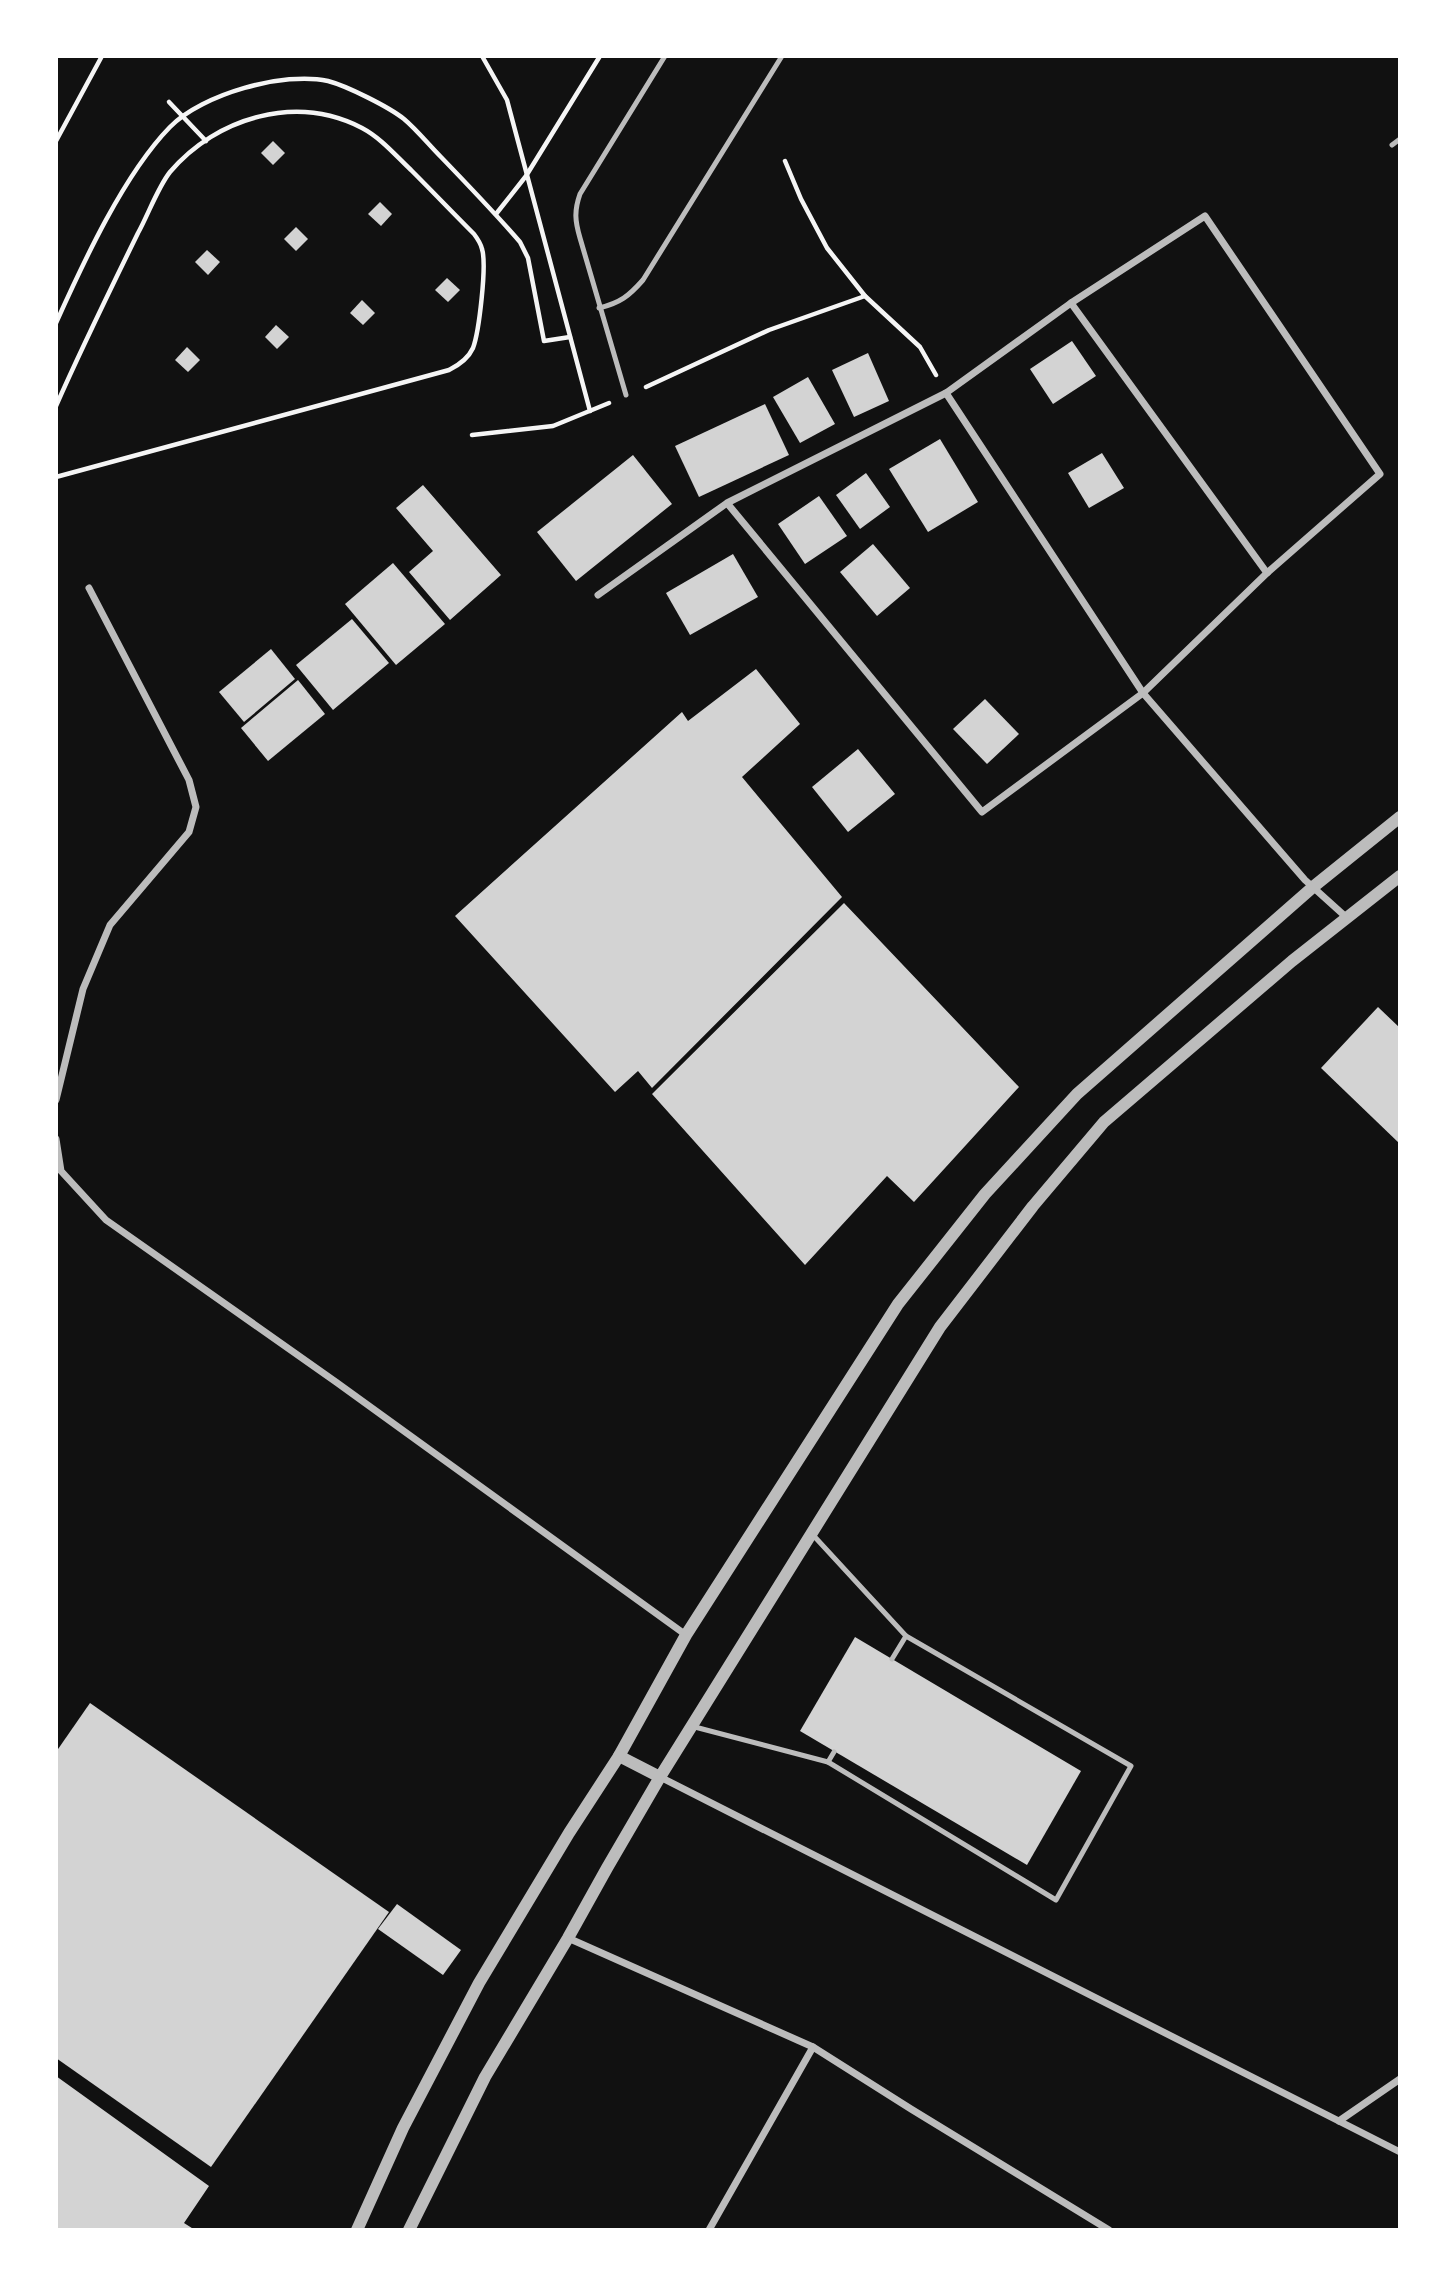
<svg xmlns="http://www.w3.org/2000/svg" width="1456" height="2286" font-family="'Noto Serif',serif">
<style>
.building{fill:#d3d3d3}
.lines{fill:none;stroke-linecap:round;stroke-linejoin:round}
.path{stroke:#f5f5f5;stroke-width:4.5}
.service{stroke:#bcbcbc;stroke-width:5}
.minor{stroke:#bcbcbc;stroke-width:7}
.tertiary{stroke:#bcbcbc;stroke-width:12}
</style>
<rect width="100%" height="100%" fill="#111"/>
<g class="building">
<polygon points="273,141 285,153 273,165 261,153"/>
<polygon points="380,202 392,214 381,226 368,214"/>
<polygon points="296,227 308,239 296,251 284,239"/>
<polygon points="207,250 220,262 208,275 195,262"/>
<polygon points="447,278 460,290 448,302 435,290"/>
<polygon points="362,300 375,313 363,325 350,313"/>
<polygon points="276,325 289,337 277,349 265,337"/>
<polygon points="1072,341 1096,376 1053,404 1030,369"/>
<polygon points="187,347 200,360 188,372 175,360"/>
<polygon points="868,353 889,401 854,417 832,370"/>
<polygon points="808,377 835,424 800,443 773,397"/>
<polygon points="765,404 789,455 699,497 675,446"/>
<polygon points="940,439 978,502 928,532 889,469"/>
<polygon points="1102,453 1124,488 1089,508 1068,473"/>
<polygon points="633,455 672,504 576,581 537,532"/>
<polygon points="866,473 890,507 860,529 836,495"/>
<polygon points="423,485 501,575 450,620 409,572 433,551 396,508"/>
<polygon points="819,496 847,536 805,564 778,524"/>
<polygon points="873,544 910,588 877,616 840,572"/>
<polygon points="733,554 758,597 690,635 666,593"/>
<polygon points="393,563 445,624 396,665 345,604"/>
<polygon points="352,619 389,663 333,710 296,665"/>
<polygon points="271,649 295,679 244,722 219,692"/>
<polygon points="756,669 800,724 742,777 842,897 652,1088 638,1071 615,1092 455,916 682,712 688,721"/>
<polygon points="298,680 325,714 268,761 241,728"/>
<polygon points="985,699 1019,734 987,764 953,729"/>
<polygon points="858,749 895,794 848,832 812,787"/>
<polygon points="844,903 1019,1087 914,1202 887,1176 805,1265 652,1094"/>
<polygon points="1378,1007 1400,1028 1400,1144 1321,1068"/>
<polygon points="855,1637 1081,1771 1027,1865 800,1731"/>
<polygon points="90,1703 389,1912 211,2167 56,2058 56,1752"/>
<polygon points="397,1904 461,1950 443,1975 378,1929"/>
<polygon points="56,2076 209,2186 184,2223 195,2230 56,2230"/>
</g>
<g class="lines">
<g class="path">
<polyline points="482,56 507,100 590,411"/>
<polyline points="169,102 206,141"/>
<polyline points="56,141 102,56"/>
<polyline points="785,161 801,199 827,248 865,296 920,347 936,375"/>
<polyline points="496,214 526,176 600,56"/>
<path d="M56,323c27,-60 68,-149 114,-196 32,-33 114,-56 158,-46 19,5 61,26 76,38 13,11 25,26 37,38 27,28 54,56 79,85l8,16 16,83 26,-4"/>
<polyline points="646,387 769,330 865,296"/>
<path d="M56,406c26,-59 54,-116 82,-173 10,-18 20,-46 32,-61 47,-55 126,-78 192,-44 19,10 34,28 49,42 21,21 42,43 63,64 3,4 7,10 8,15 5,16 -3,83 -9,99 -5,11 -14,17 -24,22l-393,107"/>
<polyline points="472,435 553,426 609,403"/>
</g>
<g class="service">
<polyline points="1392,145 1400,139"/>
<path d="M599,308c21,-5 30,-12 44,-28l139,-224"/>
<path d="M626,395l-46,-157c-5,-17 -6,-27 0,-44l85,-138"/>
<polyline points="813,1535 906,1636 892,1659"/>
<polyline points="691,1726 828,1762 834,1752"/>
<polyline points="828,1762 1056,1900 1131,1766 906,1636"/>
</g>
<g class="minor">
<polyline points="1071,303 1267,573"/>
<polyline points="946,393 1143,693 1305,880 1346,917"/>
<polyline points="598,595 727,503 946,393 1071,303 1205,216 1380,474 1267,573 1143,693 982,812 727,503"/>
<polyline points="56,1100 83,989 110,925 189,832 196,807 189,780 89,588"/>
<polyline points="56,1139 61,1171 106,1220 336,1382 686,1635"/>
<polyline points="660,1777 1400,2152"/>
<polyline points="568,1938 813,2047 911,2109 1109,2230"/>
<polyline points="1339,2121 1400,2079"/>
<polyline points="709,2230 813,2047"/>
</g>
<g class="tertiary">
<polyline points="619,1756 660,1777"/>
<polyline points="357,2230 403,2128 479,1983 569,1833 619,1756 686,1635 898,1304 985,1194 1077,1094 1313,887 1400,817"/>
<polyline points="409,2230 485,2077 568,1938 607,1868 660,1777 940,1327 1033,1206 1104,1122 1292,961 1400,876"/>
</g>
</g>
<rect width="1456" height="2286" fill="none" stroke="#ffffff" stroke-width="116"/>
</svg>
